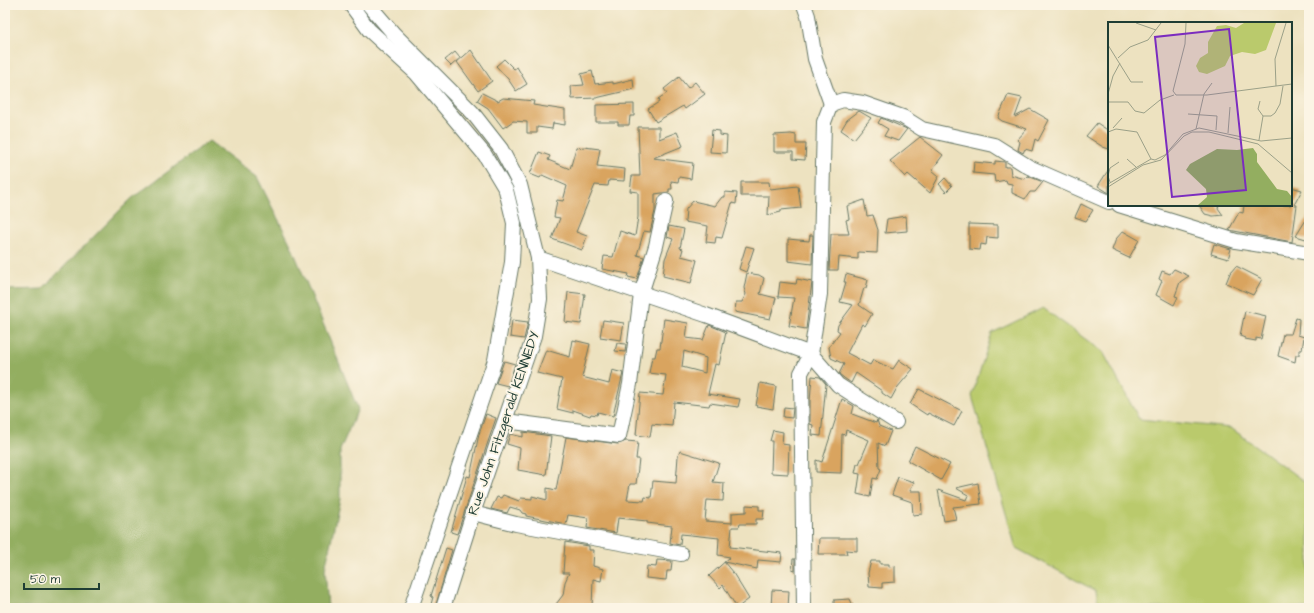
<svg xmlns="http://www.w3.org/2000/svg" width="1314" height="613" font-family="'Architects Daughter',sans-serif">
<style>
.green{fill:#baca6c;stroke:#6c8450}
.forest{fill:#93ae60;stroke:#59764a}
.building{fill:#d9a45f;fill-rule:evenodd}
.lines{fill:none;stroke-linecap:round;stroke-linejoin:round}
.minor-casing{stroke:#677765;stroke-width:16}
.minor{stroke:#fff;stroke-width:14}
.labels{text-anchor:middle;stroke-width:4;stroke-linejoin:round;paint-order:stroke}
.street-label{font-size:14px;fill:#1f3d34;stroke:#fcf5e5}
.inset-road{fill:none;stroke:#9ba088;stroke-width:1}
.view{fill:#7b2cbf;fill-opacity:0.15;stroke:#7b2cbf;stroke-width:2}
.inset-edge{fill:none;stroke:#1f3d34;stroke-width:2}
</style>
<rect width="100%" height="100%" fill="#fcf5e5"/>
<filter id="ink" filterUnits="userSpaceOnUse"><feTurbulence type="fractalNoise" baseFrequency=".025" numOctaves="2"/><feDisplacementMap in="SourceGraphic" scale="8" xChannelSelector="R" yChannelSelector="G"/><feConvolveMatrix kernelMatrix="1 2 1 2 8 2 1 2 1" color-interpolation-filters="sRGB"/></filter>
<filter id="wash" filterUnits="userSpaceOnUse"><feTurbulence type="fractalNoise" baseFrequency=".012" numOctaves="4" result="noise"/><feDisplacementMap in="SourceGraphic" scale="16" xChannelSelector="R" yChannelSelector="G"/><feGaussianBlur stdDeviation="0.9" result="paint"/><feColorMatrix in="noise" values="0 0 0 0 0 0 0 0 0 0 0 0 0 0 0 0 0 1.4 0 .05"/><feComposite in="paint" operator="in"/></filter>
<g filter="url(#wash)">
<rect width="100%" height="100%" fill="#ede2c0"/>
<polygon class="green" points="1043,308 1103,352 1139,419 1231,428 1309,485 1309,608 1099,608 1096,591 1016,548 972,396 992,333"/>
<polygon class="forest" points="209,141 257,177 291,245 358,409 340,450 340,499 325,569 328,608 5,608 5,290 42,289 131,199"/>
<g id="blocks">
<g class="building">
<polygon points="471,50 492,81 478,91 457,62"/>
<polygon points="455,52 460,58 451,66 445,60"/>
<polygon points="504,59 514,69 517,67 527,84 516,91 508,79 496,66"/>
<polygon points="592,71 595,84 613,82 613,84 633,79 634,89 596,98 572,99 571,86 584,85 581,74"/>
<polygon points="679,77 688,88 695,82 705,94 685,109 683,106 656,122 648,109 659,102 658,99 667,93 664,89"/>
<polygon points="482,93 498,101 503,98 534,101 533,105 565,110 565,125 553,123 552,129 537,127 537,133 527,133 527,122 513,121 503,128 488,108 477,101"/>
<polygon points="1008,95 1022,98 1015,117 1030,109 1049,120 1038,141 1035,139 1032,151 1025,149 1023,153 1018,150 1020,142 1017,140 1027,129 1002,121 998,118"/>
<polygon points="634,104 634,116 630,116 629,125 618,125 618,122 596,122 596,105"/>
<polygon points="859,111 871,118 854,139 841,130 847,120"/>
<polygon points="881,118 907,129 898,141 884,136 888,129 878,123"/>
<polygon points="1097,123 1109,131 1109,149 1103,147 1086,136"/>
<polygon points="638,127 659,127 659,139 677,132 683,146 653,158 693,163 691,179 679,177 678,182 671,181 672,189 669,189 669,192 655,194 655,211 650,232 644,231 637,255 644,257 637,279 628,277 629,274 602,269 604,256 613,257 620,231 635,236 638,217 638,192 630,191 632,176 640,176"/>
<polygon points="712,130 720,131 720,135 727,136 726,153 710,152"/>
<polygon points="791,134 796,135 796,144 806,144 805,160 793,159 793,152 774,152 774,135"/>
<polygon points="920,137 943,155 932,170 939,176 930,193 908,174 905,177 890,161"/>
<polygon points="584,147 600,149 597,166 625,169 624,181 609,180 608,186 595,185 576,232 587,236 582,250 552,239 560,218 554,217 557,200 563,201 567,186 542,175 540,178 530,174 539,152 550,156 548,160 570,169 576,148"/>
<polygon points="995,161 1005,162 1005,167 1010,167 1011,175 1025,179 1028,176 1043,182 1035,192 1030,192 1025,199 1012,193 1012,184 1007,183 1006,180 995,182 994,175 973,173 974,162 995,164"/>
<polygon points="1109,169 1109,193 1098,186"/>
<polygon points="945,178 952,186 946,192 939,184"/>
<polygon points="741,182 769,182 770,189 798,186 801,208 781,210 781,212 768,215 769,196 741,196"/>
<polygon points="1291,187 1302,190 1294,205 1297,205 1292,242 1229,230 1239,212 1243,213 1244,205 1291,205"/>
<polygon points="725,192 737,193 736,204 732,203 722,238 716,237 715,243 706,242 708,226 685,222 686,209 693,201 715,206 722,197 725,197"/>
<polygon points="864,200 867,216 873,215 878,230 877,253 858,252 858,259 839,257 838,270 829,270 831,234 849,234 846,220 849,219 847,206"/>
<polygon points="1081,204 1093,210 1086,221 1075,217"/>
<polygon points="1199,205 1219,205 1218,208 1223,215 1213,216 1205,214"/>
<polygon points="1309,215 1309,240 1296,236"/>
<polygon points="906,216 907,231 885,233 887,219"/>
<polygon points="969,224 998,225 998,238 987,237 986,245 981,244 980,250 969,249"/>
<polygon points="669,226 684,229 680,248 683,249 681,256 697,260 691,283 663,276 665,259 673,239 667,237"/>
<polygon points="1123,231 1139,240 1129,258 1112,250 1116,239"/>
<polygon points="810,235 813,235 812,264 788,261 788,239 809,241"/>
<polygon points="1214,244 1231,249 1228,259 1211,254"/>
<polygon points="746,246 754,248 746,272 739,269"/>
<polygon points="1236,266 1262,279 1253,295 1226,283 1230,273"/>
<polygon points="1174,269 1189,276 1180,282 1175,296 1178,297 1174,305 1156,295 1162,281 1159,279 1162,271 1170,274"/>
<polygon points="747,273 759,275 764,278 760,294 776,298 770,319 735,312 736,302 742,302 746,294 744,288"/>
<polygon points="846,274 868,280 866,288 864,288 859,305 872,314 865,326 862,324 847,353 870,365 873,360 893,369 899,360 913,369 897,388 891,399 882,393 882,391 856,373 851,383 844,378 839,374 844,364 831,358 829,347 840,332 837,330 838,325 853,305 840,302 846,282 844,282"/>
<polygon points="797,279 812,282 806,329 789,326 794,298 778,297 780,282 796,284"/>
<polygon points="568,292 585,294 581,324 565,322"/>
<polygon points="1245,311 1266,316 1261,339 1256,338 1256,341 1245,339 1245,338 1240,336"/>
<polygon points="1296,318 1299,319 1298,335 1304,337 1302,350 1299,350 1299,355 1296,355 1295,362 1278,356 1283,334 1291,334"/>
<path d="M664,319l24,4 -2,15 17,2 6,-15 17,7 -7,33 -4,-1 -7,30 32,5 -2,8 -28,-4 -1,3 -35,-4 -2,24 -20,-2 -2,13 -14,-2 4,-42 23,2 3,-20 -17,-2 3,-16h3l2,-9h3zM684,351l22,7 -1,15 -23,-6z"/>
<polygon points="512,320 528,322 524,339 510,337"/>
<polygon points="603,320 624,323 621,340 600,337"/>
<polygon points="573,340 590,344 582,377 609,384 612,370 623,373 613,416 598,412 597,415 591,414 590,416 573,410 573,413 557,409 562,379 537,373 546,350 570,357"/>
<polygon points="617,343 626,344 625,352 615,351"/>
<polygon points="504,361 515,364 508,386 496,383"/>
<polygon points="812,376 820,377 826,384 821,436 812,435 813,425 810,424 810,401"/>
<polygon points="760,383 776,386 773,409 756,406"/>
<polygon points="919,389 962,411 954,426 928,413 927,415 910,404"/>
<polygon points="842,399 854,406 852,414 876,423 877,420 879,426 891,431 885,446 878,443 879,468 881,469 877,479 873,478 870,497 857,494 860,474 855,473 857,464 859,464 869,440 846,430 845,435 842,434 841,473 816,472 816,460 822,462"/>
<polygon points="784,407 793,408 792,418 783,417"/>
<polygon points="486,414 496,418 457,534 451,532 467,476 470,477 479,434"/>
<polygon points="773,430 783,432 782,444 789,445 788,474 771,473 772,441 770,441"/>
<polygon points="523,432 551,436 546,475 518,470 520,448 507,444 510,434 523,437"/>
<polygon points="566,437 618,444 626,441 638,442 636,459 639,459 636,484 630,484 627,500 644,501 645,497 651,498 653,481 676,483 678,456 680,451 719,463 713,482 724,483 723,501 707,500 705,521 732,523 732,513 746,512 746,505 759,506 759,510 764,510 763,519 756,519 756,524 740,524 739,527 732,527 730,547 782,553 781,562 758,560 757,569 724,562 733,573 749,599 737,608 723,585 720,588 709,576 730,557 718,555 719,538 681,534 680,545 670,543 672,526 647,523 647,521 618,518 616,533 587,528 588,518 568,515 566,524 526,516 526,514 522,513 520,510 510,507 507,513 491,509 497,497 501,498 503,495 519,501 521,498 532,499 532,496 547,500 547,488 556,490"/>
<polygon points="915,446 950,464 941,480 908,461"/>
<polygon points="898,477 914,482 910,491 921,491 922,514 913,515 912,502 892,495"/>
<polygon points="978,483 981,504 953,507 956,519 944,521 938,490 966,500 968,495 956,488"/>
<polygon points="819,538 857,538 857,551 846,550 847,554 818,554"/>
<polygon points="565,542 589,546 589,550 594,550 593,566 603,569 601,581 593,579 592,608 553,608 563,595 565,582 569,573 563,573"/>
<polygon points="446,548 452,550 435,608 430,608 433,597 431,596"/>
<polygon points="793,559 795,559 795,571 792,570"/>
<polygon points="657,560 672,561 671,571 667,571 666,580 646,578 647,566 656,567"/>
<polygon points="871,561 880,561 880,564 889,564 889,567 895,566 895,582 882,583 882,588 869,587 868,573"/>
<polygon points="772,590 789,591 788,608 771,608"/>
<polygon points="850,599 854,608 834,608 834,600"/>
</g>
</g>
</g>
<g filter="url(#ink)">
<use href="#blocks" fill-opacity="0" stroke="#677765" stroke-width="1"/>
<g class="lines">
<g class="minor-casing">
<g id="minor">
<polyline points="351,5 369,30 416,73 485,155 506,190 514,223 512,262 495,360 411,608"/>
<polyline points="369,5 394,34 472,112 501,149 520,185 538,258 540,299 534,336 473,513 443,608"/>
<polyline points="804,5 808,16 815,59 831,104"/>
<polyline points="1119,205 1236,241 1309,253"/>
<polyline points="538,258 706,315 811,354 838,385 896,422"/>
<polyline points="506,421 619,436 630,384 641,294 656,246 666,201"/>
<polyline points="473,513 516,524 681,554"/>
<polyline points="804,608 801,373 811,354 820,294 824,122 831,104 843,100 863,103 903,117 922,129 994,145 1029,167 1109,202"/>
</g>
</g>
<use href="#minor" class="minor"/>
</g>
</g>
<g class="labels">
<g class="street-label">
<text transform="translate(503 423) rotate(-71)" y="5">Rue John Fitzgerald KENNEDY</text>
</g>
</g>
<g transform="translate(1108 22)">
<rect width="184" height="184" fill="#ede2c0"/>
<path d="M136,1h32l-10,27 -11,4 -13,-2 -12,4 -5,10 -18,8 -8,-2 -3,-6 4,-8 8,-5v-11l9,-16 9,-1 10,3z" fill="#baca6c"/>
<path d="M145,126l4,6v8l20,27 10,2 5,6v8h-94l9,-8 -1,-8 -20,-19 4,-6 27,-15 20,1z" fill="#93ae60"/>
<path class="inset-road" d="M28,1l20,7M78,1l-1,21 -12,47 3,4h31l69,-9 -1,-27 11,-36M0,23l23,37h12M10,36l12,-11 18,-7 13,-17M168,64l16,-2M0,72l5,-18 7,-13M0,80h20l7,9 9,2 16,-13 14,-5M80,92l29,2 -1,14M155,94h8l4,-3 5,-9 3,-18M5,106l9,-10M88,107l8,-35 8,-11M0,110l8,-3 21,3 14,27M120,111l2,-26M151,118l4,-24 -5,-7 2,-8M19,137l9,8M43,137l4,1 10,-5 18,-21 16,-6 62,13 31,-3M2,160l-2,-6 2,-8 9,-6M0,162l43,-25M0,165l35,-22 18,-5 23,-24 8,-4h17l49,12 34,29"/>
<path class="view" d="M121,7l17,161 -74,7 -17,-160z"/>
<rect width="184" height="184" class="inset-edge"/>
</g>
<rect width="1314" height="613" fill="none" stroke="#fcf5e5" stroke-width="20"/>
<path d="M24 583v6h75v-6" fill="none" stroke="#1f3d34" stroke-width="2"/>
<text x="30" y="583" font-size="12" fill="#1f3d34" stroke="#fcf5e5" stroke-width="3" paint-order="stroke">50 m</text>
</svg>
